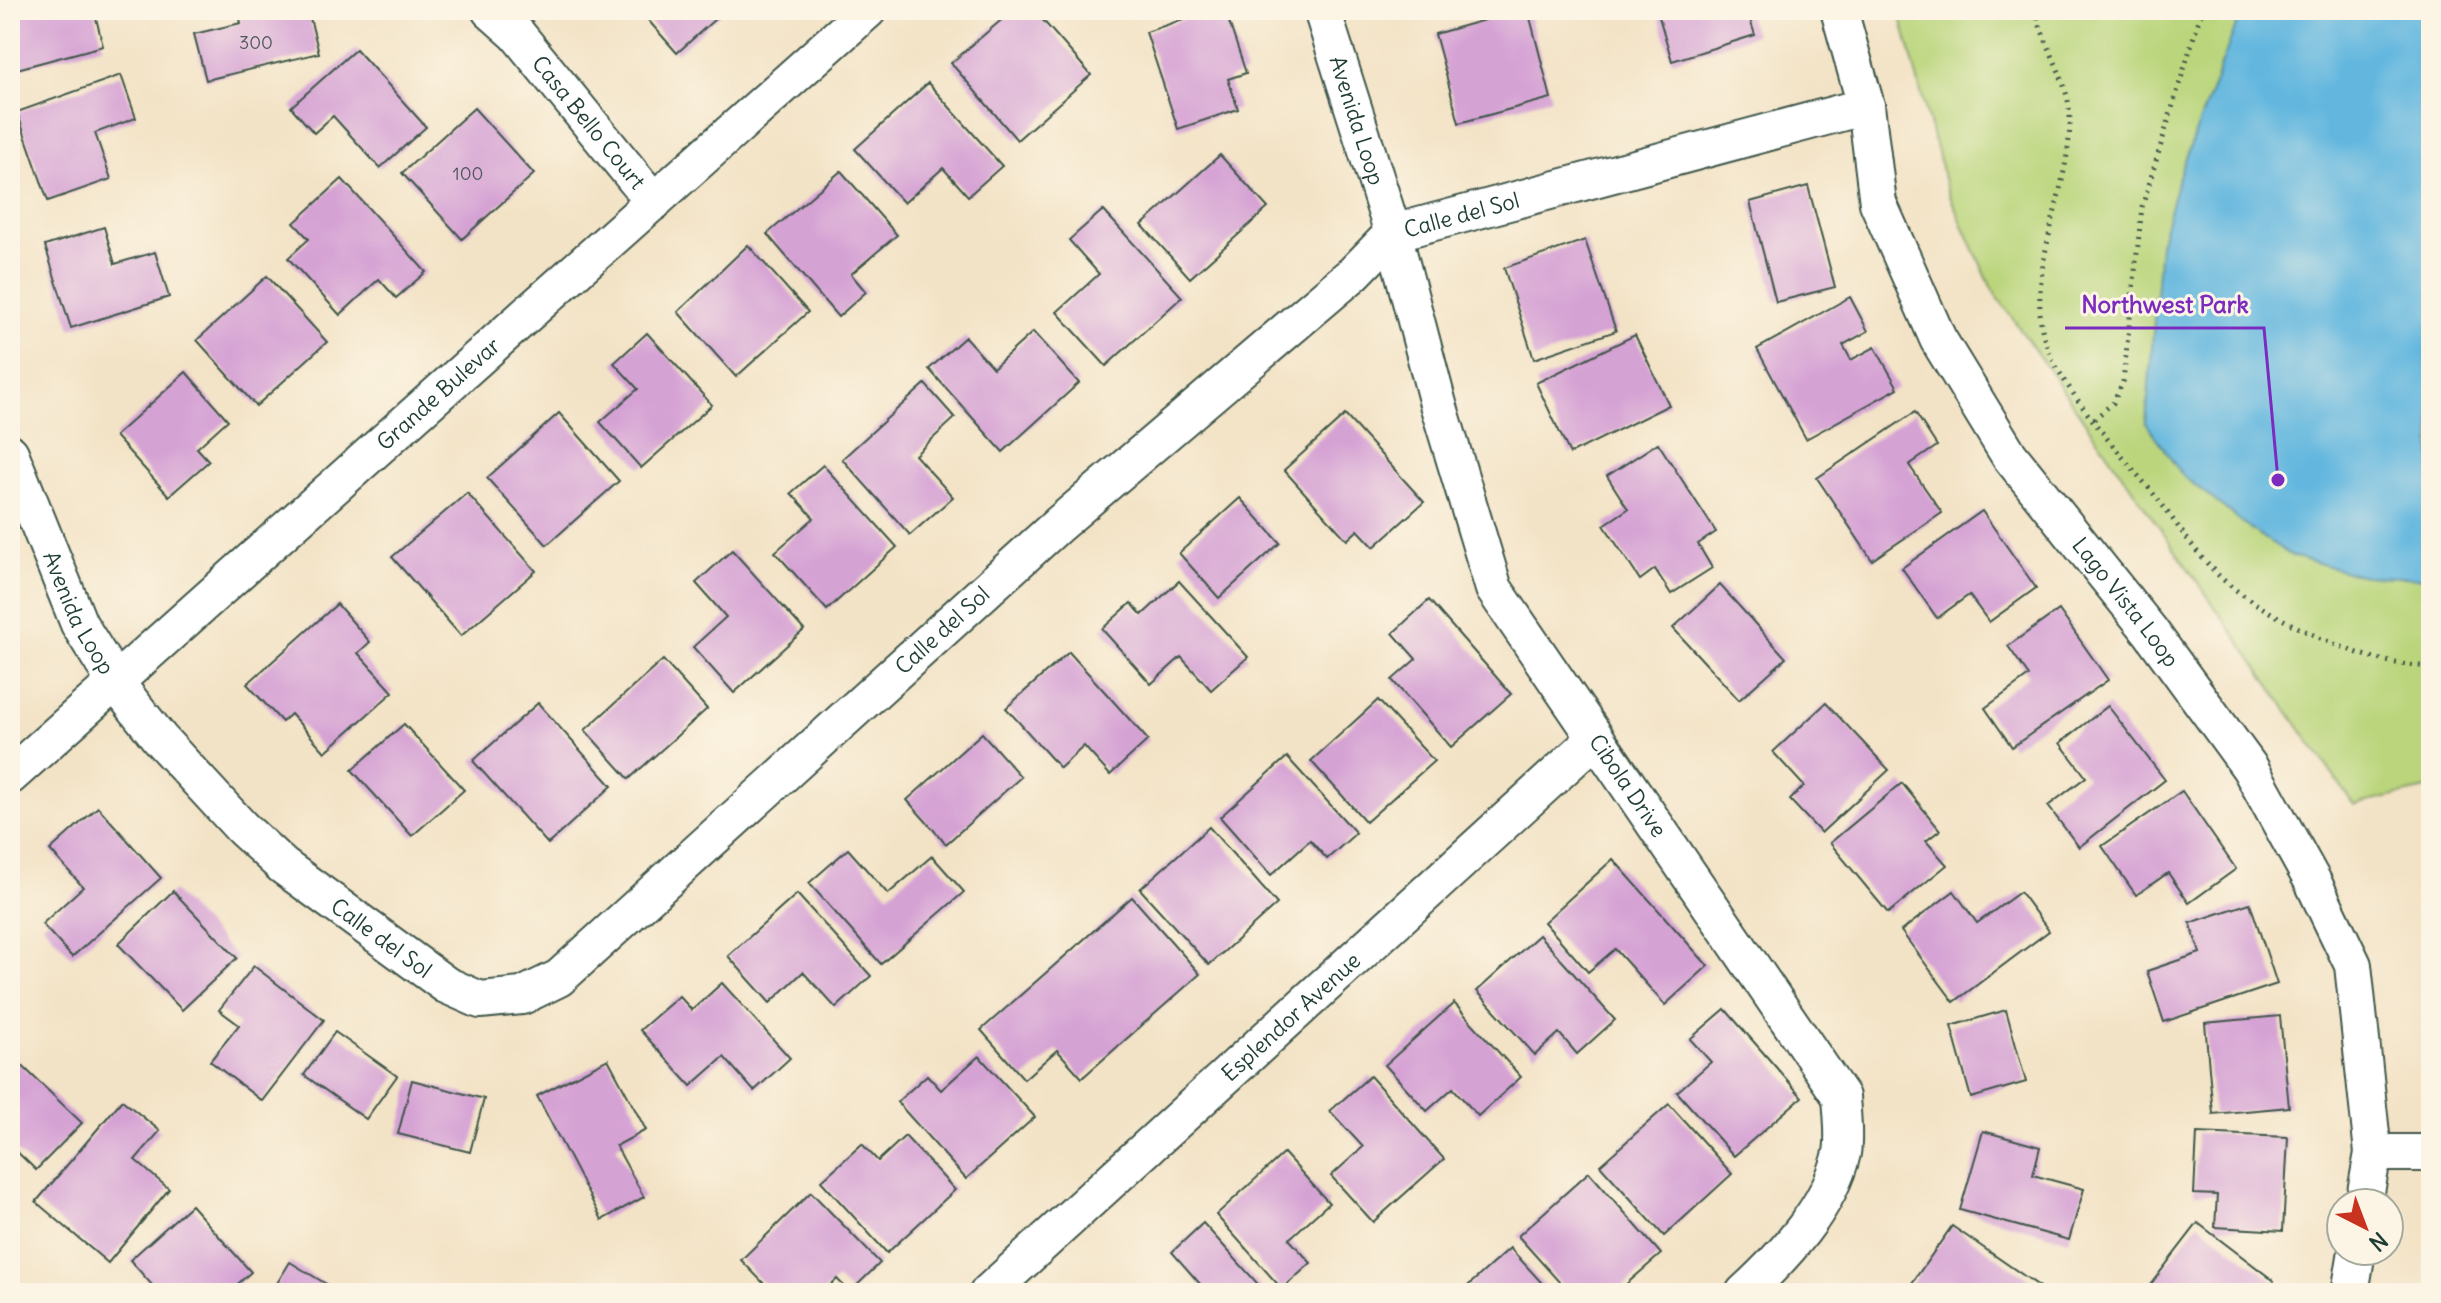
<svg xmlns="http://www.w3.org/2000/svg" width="2441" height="1303" font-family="Delius,sans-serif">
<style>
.green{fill:#bad57b;stroke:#6c8958;stroke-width:2}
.water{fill:#63b7df;stroke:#417a8a;stroke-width:2}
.building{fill:#d5a2d4}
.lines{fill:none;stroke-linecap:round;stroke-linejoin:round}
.street-casing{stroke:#3f564a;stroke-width:40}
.path{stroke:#3f564a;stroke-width:5;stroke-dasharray:2 6;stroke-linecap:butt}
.street{stroke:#fff;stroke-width:36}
.labels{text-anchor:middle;stroke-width:6;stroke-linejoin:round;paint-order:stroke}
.number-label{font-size:18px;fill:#4c565c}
.street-label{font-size:22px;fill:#1f3d34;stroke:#fcf5e5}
.leader{fill:none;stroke:#7b2cbf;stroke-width:3}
.callout-dot{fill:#7b2cbf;stroke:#fcf5e5;stroke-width:3}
.callout-label{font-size:24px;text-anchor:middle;font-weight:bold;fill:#7b2cbf;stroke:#fcf5e5;stroke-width:6;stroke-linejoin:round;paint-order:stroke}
</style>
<rect width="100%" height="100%" fill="#fcf5e5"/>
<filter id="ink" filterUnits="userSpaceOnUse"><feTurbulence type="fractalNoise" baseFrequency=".0125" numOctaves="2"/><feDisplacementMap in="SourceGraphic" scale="16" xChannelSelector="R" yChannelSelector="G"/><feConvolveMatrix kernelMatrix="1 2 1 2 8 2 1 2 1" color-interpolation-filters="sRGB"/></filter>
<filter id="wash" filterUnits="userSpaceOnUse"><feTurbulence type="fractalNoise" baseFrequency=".006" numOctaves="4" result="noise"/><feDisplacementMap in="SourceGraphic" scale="32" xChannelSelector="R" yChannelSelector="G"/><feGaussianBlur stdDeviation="1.8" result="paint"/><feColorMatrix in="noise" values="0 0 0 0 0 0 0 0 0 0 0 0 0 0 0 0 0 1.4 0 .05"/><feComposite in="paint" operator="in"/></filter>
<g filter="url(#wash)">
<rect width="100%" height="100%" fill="#f3e3c6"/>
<polygon class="green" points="1899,10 2431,10 2431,788 2354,805 1992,289 1947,190"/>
<polygon class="water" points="2242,10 2431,10 2431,578 2364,576 2292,556 2252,530 2182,475 2146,423 2160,244 2179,176"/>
<g id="blocks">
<g class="building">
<polygon points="10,10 94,10 103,46 17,69 10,43"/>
<polygon points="238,10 308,10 319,53 206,80 194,34 241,23"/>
<polygon points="659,10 725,10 677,53 648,20"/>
<polygon points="1013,10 1034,10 1091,75 1017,140 951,63"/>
<polygon points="1210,10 1225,10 1246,73 1228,79 1238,109 1178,129 1146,32"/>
<polygon points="1520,10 1528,10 1551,98 1459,123 1435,34"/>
<polygon points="1657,10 1747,10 1755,35 1672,61"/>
<polygon points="356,49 426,127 380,168 333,116 314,133 291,107"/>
<polygon points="121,75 136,118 95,133 111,179 48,201 17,112"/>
<polygon points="928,83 1002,166 968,196 943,168 904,203 855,149"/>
<polygon points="474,108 534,174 462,239 402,173"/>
<polygon points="1220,155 1268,208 1190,278 1142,225"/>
<polygon points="841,171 897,235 851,274 866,292 838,317 767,234"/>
<polygon points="342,179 426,272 396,298 379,279 340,315 288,258 309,239 294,223"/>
<polygon points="1808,186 1835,287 1776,302 1750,202"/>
<polygon points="1103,210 1182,297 1106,366 1057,312 1099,274 1069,240"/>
<polygon points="104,227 115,264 155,252 169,297 71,328 45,246"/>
<polygon points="1585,240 1616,331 1534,359 1504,268"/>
<polygon points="748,245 808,312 736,377 678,312"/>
<polygon points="267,276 327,342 256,406 197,340"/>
<polygon points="1850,297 1868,331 1843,345 1851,360 1875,347 1898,388 1806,439 1757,349"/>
<polygon points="1033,332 1079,383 1003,452 929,369 965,337 993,368"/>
<polygon points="647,333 712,405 641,468 600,422 638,389 614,363"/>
<polygon points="1635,335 1669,405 1570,454 1536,383"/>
<polygon points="186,372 228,420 197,448 209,461 169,496 115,436"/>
<polygon points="925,384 955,418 915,455 953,497 910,535 842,459"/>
<polygon points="1915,412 1937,446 1909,465 1942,513 1872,560 1817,478"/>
<polygon points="559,413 619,481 547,545 487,478"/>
<polygon points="1345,415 1424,502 1374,547 1358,530 1347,540 1284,470"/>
<polygon points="1658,443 1716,532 1698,544 1712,568 1671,594 1655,569 1640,580 1604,525 1628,509 1607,476"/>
<polygon points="823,465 897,547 827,610 775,552 814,518 791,493"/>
<polygon points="467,493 536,571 461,636 392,557"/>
<polygon points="1240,498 1280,543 1219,598 1179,553"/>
<polygon points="1982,511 2036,588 1989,622 1969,595 1937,618 1902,568"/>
<polygon points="732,550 804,630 734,693 693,647 726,617 696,583"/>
<polygon points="1179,581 1248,657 1211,690 1181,657 1151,684 1102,629 1131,603 1142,615"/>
<polygon points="1720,585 1786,658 1739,700 1673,628"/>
<polygon points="1429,600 1511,694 1451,747 1392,680 1416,659 1393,633"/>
<polygon points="337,604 370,642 358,653 393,692 325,752 291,714 282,722 247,684"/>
<polygon points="2059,610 2108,680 2012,747 1985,708 2029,676 2008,646"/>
<polygon points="1069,652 1148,740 1110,775 1084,746 1060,768 1006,708"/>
<polygon points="663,660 707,709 629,779 585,730"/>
<polygon points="1378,700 1434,761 1366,822 1311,761"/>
<polygon points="538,703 612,786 548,844 473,761"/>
<polygon points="1826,703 1889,770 1821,833 1790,800 1804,786 1773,752"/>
<polygon points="2108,706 2165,780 2079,847 2048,806 2086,777 2060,743"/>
<polygon points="404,724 464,790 412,836 352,770"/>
<polygon points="982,733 1021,777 946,844 907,800"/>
<polygon points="1287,757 1356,833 1327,859 1310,840 1271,875 1220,817"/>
<polygon points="1902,783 1940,830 1926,841 1947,865 1888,913 1830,843"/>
<polygon points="2182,791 2236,869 2189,903 2168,873 2136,895 2102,846"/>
<polygon points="98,807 161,878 72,957 42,924 83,887 50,850"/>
<polygon points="1209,827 1277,904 1209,965 1140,889"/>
<polygon points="848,849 888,894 932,856 964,892 881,964 809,883"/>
<polygon points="1613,859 1708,966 1665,1005 1615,949 1588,972 1544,922"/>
<polygon points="173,891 237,958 182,1010 118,944"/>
<polygon points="1954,891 1977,923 2020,892 2049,931 1954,1002 1901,931"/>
<polygon points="797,894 871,976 836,1008 803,972 770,1003 728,956"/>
<polygon points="1132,897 1200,974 1082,1078 1057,1050 1024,1079 981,1030"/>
<polygon points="2250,903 2277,984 2164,1022 2147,971 2200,953 2190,923"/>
<polygon points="1539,935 1615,1020 1577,1054 1559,1033 1535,1055 1477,991"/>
<polygon points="254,966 324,1020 262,1101 210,1061 239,1025 219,1010"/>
<polygon points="722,983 790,1058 754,1091 724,1057 691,1086 640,1030 679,996 692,1010"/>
<polygon points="1454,1003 1521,1077 1478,1116 1453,1088 1427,1111 1385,1065"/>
<polygon points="1725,1009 1802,1097 1734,1156 1677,1092 1711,1062 1690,1039"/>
<polygon points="2006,1010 2026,1082 1971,1098 1951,1026"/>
<polygon points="2280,1016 2289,1107 2213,1114 2205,1023"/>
<polygon points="335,1032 397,1076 366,1119 304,1075"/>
<polygon points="10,1054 82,1123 36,1170 10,1145"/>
<polygon points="979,1056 1035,1117 966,1179 897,1102 927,1075 941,1090"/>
<polygon points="608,1059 646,1130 616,1146 644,1197 602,1220 537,1096"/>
<polygon points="1370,1076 1444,1159 1373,1222 1331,1176 1363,1147 1330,1111"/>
<polygon points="412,1080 484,1099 470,1152 398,1134"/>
<polygon points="122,1100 160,1131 135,1160 169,1189 108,1263 36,1202"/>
<polygon points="1669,1104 1732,1174 1664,1236 1600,1165"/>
<polygon points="1983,1131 2040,1147 2033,1175 2084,1189 2069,1240 1960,1210"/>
<polygon points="2197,1133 2288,1137 2283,1231 2215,1227 2217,1195 2194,1194"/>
<polygon points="905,1136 955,1190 887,1253 821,1181 862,1144 878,1161"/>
<polygon points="1284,1153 1329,1203 1289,1239 1311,1263 1282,1289 1216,1215"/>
<polygon points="1589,1172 1661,1254 1616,1293 1569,1293 1518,1236"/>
<polygon points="811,1192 880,1263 850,1292 837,1279 822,1293 773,1293 741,1260"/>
<polygon points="191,1205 251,1272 228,1293 159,1293 130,1260"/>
<polygon points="1203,1223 1266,1293 1192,1293 1201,1285 1172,1252"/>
<polygon points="2198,1223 2274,1281 2265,1293 2144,1293"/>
<polygon points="1952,1226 2049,1293 1905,1293"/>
<polygon points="1510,1248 1551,1293 1460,1293"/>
<polygon points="290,1262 341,1293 271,1293"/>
</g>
</g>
</g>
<g filter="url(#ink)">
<use href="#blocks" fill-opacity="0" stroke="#3f564a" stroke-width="2"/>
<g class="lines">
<g class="street-casing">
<g id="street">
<path id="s1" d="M490,10l27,24 137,168"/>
<path id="s2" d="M1322,10l71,223 45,171 56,185 347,508c1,17 4,39 1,56 -13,55 -57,102 -98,140"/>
<path id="s3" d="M1839,10l27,96 12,97 60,136 71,116 141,176 100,137 63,114 40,83 20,188 -9,50"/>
<path id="s4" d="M10,453l69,171 36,58 45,57 82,89 41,38 163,119 34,15 42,-4 37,-18 500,-454 295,-251 39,-40 473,-127"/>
<path id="s5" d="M10,776l858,-766"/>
<polyline points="2373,1153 2431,1153"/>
<path id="s6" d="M988,1293l607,-554"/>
<polyline points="2350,1293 2357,1251"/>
</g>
</g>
<g class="path">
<path d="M2035,10c9,35 35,73 35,109 0,69 -40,143 -28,210 3,15 10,31 18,44 27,45 64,85 97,125 24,31 47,69 79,92 46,34 137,79 195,76"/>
<polyline points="2094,419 2113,403 2123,382 2142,207 2202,10"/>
</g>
<use href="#street" class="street"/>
</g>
</g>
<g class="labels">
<g class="number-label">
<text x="256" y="49">300</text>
<text x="468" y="180">100</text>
</g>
<g class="street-label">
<text dy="8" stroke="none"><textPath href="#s2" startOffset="116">Avenida Loop</textPath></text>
<text dy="8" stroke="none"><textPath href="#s1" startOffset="150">Casa Bello Court</textPath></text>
<text dy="8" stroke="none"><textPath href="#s4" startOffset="2014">Calle del Sol</textPath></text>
<text dy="8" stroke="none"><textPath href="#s5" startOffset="574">Grande Bulevar</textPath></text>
<text dy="8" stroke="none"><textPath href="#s3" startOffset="670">Lago Vista Loop</textPath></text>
<text dy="8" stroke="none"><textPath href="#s4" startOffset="174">Avenida Loop</textPath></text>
<text dy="8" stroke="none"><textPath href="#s4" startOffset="1342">Calle del Sol</textPath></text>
<text dy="8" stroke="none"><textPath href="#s2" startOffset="842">Cibola Drive</textPath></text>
<text dy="8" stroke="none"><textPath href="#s4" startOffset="624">Calle del Sol</textPath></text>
<text dy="8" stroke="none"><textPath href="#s6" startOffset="410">Esplendor Avenue</textPath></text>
</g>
</g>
<path class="leader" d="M2278 480L2264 328H2065"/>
<circle class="callout-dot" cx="2278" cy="480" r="8"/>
<g class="callout-label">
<text x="2165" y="313">Northwest Park</text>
</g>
<rect width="2441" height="1303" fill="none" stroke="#fcf5e5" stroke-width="40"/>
<g transform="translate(2365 1227) rotate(138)"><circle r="38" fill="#fcf5e5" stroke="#a4ab9e" stroke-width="2"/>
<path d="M0-6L14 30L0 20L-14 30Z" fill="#c8321e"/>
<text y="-12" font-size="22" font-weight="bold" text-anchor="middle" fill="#1f3d34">N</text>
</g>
</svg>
